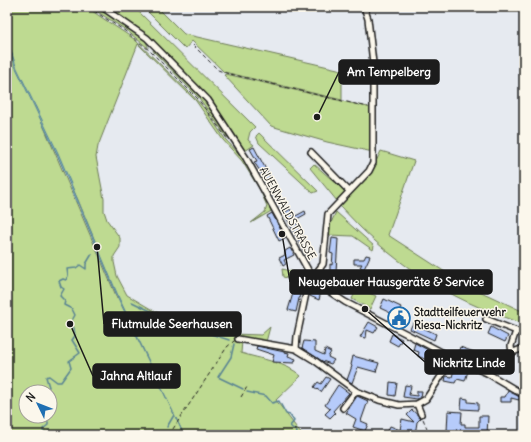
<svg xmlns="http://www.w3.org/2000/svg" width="531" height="442" font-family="Delius,sans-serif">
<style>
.green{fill:#beda91;stroke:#6d7b56;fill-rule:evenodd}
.water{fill:#81c7e2;stroke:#598393}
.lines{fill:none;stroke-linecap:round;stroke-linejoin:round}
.stream{stroke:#598393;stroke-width:1.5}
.building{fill:#b6cbfa;stroke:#1c1c1c}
.minor-casing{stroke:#1c1c1c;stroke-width:8}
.path{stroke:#1c1c1c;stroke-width:1;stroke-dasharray:4 3;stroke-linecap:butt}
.minor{stroke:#fbf7ec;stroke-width:5}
.labels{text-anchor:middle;stroke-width:3;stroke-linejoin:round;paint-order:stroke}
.street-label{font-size:11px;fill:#1c1c1c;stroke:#fbf7ec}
.poi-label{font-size:11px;font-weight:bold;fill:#1c1c1c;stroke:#fbf7ec;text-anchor:start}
.leader{fill:none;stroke:#1c1c1c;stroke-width:1.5}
.callout-dot{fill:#1c1c1c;stroke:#fbf7ec;stroke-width:1.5}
.callout{fill:#1c1c1c;stroke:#1c1c1c;stroke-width:1.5}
.callout-label{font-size:12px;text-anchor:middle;font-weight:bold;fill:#fff}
</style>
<rect width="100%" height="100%" fill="#e6eaf0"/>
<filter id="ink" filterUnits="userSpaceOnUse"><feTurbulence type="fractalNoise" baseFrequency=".025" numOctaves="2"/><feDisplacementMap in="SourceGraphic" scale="8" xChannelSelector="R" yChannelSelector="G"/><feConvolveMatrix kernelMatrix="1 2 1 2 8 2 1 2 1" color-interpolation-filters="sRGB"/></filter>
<g filter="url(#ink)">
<g class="green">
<path d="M7,7h79l48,32 55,53 16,17 20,30 20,21 28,50 -22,13 14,-11 2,-6 -7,-16 -18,-29 -19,-21 -27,-39 -58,-57 -40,102 -2,11 8,42v12l3,9 13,18v9l-6,9v6l3,14 10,19 29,17 19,7 57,15 29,1 9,-8 -4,15 -32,-4 1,3h7l-1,12c19,6 45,9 60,23l-25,24 26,35h-295zM35,106l43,94 40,97 -1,1zM26,392h24v24h-24z"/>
<path d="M90,7c13,0 59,28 58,41l-22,-18z"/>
<path d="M108,7h26l121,120 -5,5 -2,8 6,5 -9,6c-26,-44 -59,-81 -97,-115 -12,-11 -29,-18 -40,-29z"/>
<polygon points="143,7 157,7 184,34 342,70 342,100 224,72 192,41 185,49"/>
<polygon points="155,48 201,94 232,140 226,136 199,98 154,52 153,50"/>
<polygon points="226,74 372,108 373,152 327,142 271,126 224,75"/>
<polygon points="259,133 318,191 313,193 259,143 256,136"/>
<path d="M381,151l33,10 -26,74 74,48 62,29v12c-63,-20 -116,-50 -164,-97 -7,-7 -14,-15 -21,-22l32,-33z"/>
<polygon points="314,164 346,192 337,201 310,168"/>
<polygon points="336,212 374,246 373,250 353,236 328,235 330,225"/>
<polygon points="282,269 307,275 305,283 283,277"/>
<polygon points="357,288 376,296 370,309 352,299"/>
</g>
<polygon class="water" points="7,39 16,66 58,153 119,298 184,435 118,298 57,154 15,66"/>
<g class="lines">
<g class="stream">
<polyline points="7,40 7,48"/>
<polyline points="132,302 169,320 229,340"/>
<polyline points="234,344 231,357 218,377 243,389"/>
<polyline points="44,392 49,387 46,377 49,376 57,382 61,382 71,368 69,361 80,353 72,340 75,336 74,328 70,324 75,315 72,309 64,305 65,301 60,296 64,289 61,287 59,281 63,279 66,280 68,276 67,269 76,268 80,265 86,269 86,264 92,254"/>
<polyline points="247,392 266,396 272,403 279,401 286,414 290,415 294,421 290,426 297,432 296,435"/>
<polyline points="38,416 48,422 48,425 43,429 43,431 46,433 49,431 53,435"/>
<polyline points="167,427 174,415"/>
</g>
</g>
<g class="building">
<polygon points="254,147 278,192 273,195 268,187 270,186 254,162 257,161 250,149"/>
<polygon points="290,209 294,217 305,211 306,214 295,220 313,256 308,259 284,213"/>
<polygon points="272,213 285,238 279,241 267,216"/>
<polygon points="332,238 338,239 336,272 330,271 330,264 332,265 333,254 330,253"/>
<polygon points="290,248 294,255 284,260 286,264 283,266 279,258 285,255 285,251"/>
<polygon points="366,255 370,256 364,269 360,267 362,264 354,264 354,259 364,259"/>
<polygon points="345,280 351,283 345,294 335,288 338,284 341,286"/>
<polygon points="293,284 302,285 296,312 288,310 294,290 292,290"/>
<polygon points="311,289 321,291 319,300 310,296"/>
<polygon points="384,299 401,307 397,316 380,308"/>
<polygon points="369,322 378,327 374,333 367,330 366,338 360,337"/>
<polygon points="413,323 436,334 434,340 410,329"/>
<polygon points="491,327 508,336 505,342 488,334"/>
<polygon points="392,334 402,339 398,346 389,341"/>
<polygon points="304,341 315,342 315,351 324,355 325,349 331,352 328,357 334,360 331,364 322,361 302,348"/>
<polygon points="415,343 428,350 427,351 434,358 431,362 418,356 419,352 413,350"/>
<polygon points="257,346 289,353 288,356 296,359 294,363 272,362 274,355 256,349"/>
<polygon points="460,347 480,354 479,360 458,353"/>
<polygon points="353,356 379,363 376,372 358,367 352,383 347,380 352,366 351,365"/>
<polygon points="455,366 468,371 465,381 457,379 455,383 445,381 446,376 452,377"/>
<polygon points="326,377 330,379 321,392 314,387 318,382 321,384"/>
<polygon points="390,382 397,383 395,396 389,395"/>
<polygon points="338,385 349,393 333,411 335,413 330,418 325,414 330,409 325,405"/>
<polygon points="405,385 411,386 409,395 417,396 417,391 422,391 421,397 417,399 403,397"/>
<polygon points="508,391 520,397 519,400 511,398 511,402 500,402 500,397 505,397"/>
<polygon points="357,396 368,401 361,421 368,424 365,431 353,427 356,419 346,413"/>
<polygon points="462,398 468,399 468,402 478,403 478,410 461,409"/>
<polygon points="412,410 421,418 417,422 415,435 395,432 394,435 386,435 390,426 400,430 402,419 414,422 407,415"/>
<polygon points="448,411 462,412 461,424 465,424 465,427 479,427 479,416 488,416 487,435 479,434 479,432 447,431"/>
</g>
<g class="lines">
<g class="minor-casing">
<g id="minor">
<polyline points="102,7 147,38 208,100 246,158 308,270 327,290 345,302 453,358 487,373 524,395"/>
<polyline points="311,152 349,191"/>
<polyline points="486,319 524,334"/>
<polyline points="238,339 296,349 314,360 356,391 379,400 399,405 417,404 426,399 453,358"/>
<polyline points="296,349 297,336 308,284 323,264 328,214 369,171 373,163 373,63 368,19 364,7"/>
<polyline points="512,353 511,346 516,331"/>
<polyline points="480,370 488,361 524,348"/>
<polyline points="417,404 421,414"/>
<polyline points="343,408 356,391"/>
</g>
</g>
<g class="path">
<polyline points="88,7 125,31 149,50 198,99 228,140"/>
<polyline points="193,45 218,70 226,73 368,107"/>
<polyline points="436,355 442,366"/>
<polyline points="241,397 247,387"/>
<polyline points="423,419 430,435"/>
<polyline points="169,435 227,347 234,341"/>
</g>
<use href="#minor" class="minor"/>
</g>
</g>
<defs>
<g id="civic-ring" transform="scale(1.15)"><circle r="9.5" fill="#fbf7ec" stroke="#1f6fb2" stroke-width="1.5"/><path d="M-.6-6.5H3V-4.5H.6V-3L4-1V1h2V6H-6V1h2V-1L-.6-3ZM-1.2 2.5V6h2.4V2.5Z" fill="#1f6fb2"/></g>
</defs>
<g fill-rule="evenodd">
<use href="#civic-ring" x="399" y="318"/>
</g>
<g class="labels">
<g class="street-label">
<text transform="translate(288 213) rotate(61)" y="4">AUENWALDSTRASSE</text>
</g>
<g class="poi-label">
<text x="414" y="316">Stadtteilfeuerwehr<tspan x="414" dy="13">Riesa-Nickritz</tspan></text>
</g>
</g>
<path class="leader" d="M317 117L339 72M282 234L290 282M97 247L104 324M365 309L425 362M70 324L93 376"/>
<g class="callout-dot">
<circle cx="317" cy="117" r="4"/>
<circle cx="282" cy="234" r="4"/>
<circle cx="97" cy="247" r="4"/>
<circle cx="365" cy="309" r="4"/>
<circle cx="70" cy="324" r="4"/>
</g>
<g class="callout">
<rect x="339" y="60" width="100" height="24" rx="4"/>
<rect x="290" y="270" width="202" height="24" rx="4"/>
<rect x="104" y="312" width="137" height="24" rx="4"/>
<rect x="425" y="350" width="89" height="24" rx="4"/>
<rect x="93" y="364" width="87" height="24" rx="4"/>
</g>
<g class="callout-label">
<text x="389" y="76">Am Tempelberg</text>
<text x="391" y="286">Neugebauer Hausgeräte &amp; Service</text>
<text x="172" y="328">Flutmulde Seerhausen</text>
<text x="469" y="367">Nickritz Linde</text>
<text x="136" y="380">Jahna Altlauf</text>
</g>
<rect width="531" height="442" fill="none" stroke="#fbf7ec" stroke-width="24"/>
<rect x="12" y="12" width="507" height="418" fill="none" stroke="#1c1c1c" stroke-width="1.5" filter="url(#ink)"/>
<g transform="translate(38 404) rotate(313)"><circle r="19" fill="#fbf7ec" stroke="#a29f99"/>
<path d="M0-3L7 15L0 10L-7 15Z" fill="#1f6fb2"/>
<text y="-6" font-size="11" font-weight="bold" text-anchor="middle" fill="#1c1c1c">N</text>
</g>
</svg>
